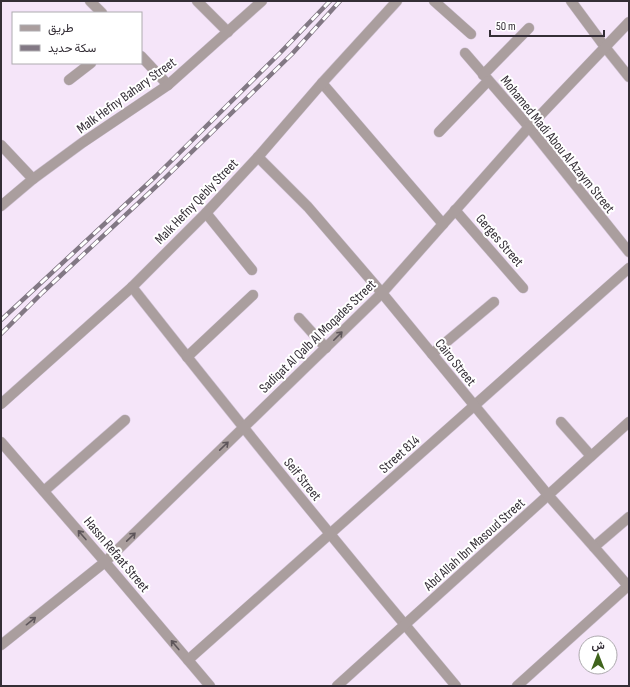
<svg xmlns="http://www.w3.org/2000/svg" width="630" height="687" font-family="'Sofia Sans Condensed',Vazirmatn,sans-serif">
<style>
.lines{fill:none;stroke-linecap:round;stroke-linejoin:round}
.minor-casing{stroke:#cec0d2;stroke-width:11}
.tertiary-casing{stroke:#cec0d2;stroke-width:11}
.minor{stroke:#aa9e9e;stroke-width:10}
.tertiary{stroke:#aa9e9e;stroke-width:10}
.rail-casing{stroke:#827884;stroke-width:4.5}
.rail{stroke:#fff;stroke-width:3;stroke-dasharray:9;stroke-linecap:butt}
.oneway{stroke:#5d555a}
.labels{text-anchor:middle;stroke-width:4;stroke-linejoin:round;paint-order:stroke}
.street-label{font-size:14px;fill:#342e36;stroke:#fff}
</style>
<rect width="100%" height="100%" fill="#f5e5f9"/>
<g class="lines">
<g class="minor-casing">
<g id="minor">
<polyline points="90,1 102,13"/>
<polyline points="197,1 228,32"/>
<polyline points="434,1 471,34"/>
<polyline points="571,1 605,47 629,77"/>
<polyline points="465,53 529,127 629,252"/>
<polyline points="141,56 168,85"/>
<polyline points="483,75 529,28"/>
<polyline points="69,80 91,63"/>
<polyline points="322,83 443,224"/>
<polyline points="439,132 488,81"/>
<polyline points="1,145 33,179"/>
<polyline points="455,210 523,288"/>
<polyline points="206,213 252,270"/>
<path d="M132,287c106,135 214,268 324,399"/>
<polyline points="299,318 326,348"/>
<polyline points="432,354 494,302"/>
<polyline points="187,357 253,295"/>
<polyline points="561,422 591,456"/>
<polyline points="1,442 105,562 210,686"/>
<polyline points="44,491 125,420"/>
<polyline points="594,547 629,517"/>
<polyline points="1,645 105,562 382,293 529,127 629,22"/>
<polyline points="188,660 629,268"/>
<polyline points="337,686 629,422"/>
<polyline points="517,686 629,585"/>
</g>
</g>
<g class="tertiary-casing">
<g id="tertiary">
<polyline points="258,157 308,207 382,293 548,495 594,547 629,587"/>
<polyline points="1,206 33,179 82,143 168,85 262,1"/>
<polyline points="1,404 132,287 206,213 258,157 322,83 397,1"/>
</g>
</g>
<use href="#minor" class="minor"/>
<use href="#tertiary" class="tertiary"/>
<g class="rail-casing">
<g id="rail">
<polyline points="1,320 156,176 280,53 330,1"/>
<polyline points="1,334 42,293 163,180 292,54 340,1"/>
</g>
</g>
<use href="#rail" class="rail"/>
</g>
<defs><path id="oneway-shaft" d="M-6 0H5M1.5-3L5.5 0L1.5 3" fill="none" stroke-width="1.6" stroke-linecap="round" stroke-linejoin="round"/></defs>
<g class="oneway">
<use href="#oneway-shaft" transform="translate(338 336) rotate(-45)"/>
<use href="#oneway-shaft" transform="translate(224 446) rotate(-44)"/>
<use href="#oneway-shaft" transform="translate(82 535) rotate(-131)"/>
<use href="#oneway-shaft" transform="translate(131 537) rotate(-44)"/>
<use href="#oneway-shaft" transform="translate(31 621) rotate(-39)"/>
<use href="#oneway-shaft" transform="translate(175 645) rotate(-130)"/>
</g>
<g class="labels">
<g class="street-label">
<text transform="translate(126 95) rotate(-36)" y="5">Malk Hefny Bahary Street</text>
<text transform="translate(558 144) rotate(51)" y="5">Mohamed Madi Abou Al Azaym Street</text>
<text transform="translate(196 201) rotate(-46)" y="5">Malk Hefny Qebly Street</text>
<text transform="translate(500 240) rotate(49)" y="5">Gerges Street</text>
<text transform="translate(317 336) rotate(-44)" y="5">Sadiqat Al Qalb Al Moqades Street</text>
<text transform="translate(456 362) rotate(51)" y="5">Cairo Street</text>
<text transform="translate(399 454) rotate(-42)" y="5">Street 814</text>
<text transform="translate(303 479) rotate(51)" y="5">Seif Street</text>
<text transform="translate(474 544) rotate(-42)" y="5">Abd Allah Ibn Masoud Street</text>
<text transform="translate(117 554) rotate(50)" y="5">Hassn Refaat Street</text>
</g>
</g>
<rect width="630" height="687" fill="none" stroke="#342e36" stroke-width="4"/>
<rect x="12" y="12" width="130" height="52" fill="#ffffff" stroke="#aeabaf"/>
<rect x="20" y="25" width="20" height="6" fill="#aa9e9e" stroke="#aeabaf"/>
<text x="48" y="32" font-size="12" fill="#342e36">طريق</text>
<rect x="20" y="45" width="20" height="6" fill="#827884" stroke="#aeabaf"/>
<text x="48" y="52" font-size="12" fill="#342e36">سكة حديد</text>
<g transform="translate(598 655)"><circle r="19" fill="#ffffff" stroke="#aeabaf"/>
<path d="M0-3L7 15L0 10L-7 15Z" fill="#40641c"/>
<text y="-6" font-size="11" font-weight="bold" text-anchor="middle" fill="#342e36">ش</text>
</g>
<path d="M490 30v6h114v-6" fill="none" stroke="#342e36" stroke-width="2"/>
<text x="496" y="30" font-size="12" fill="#342e36" stroke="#ffffff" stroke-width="3" paint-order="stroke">50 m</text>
</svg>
